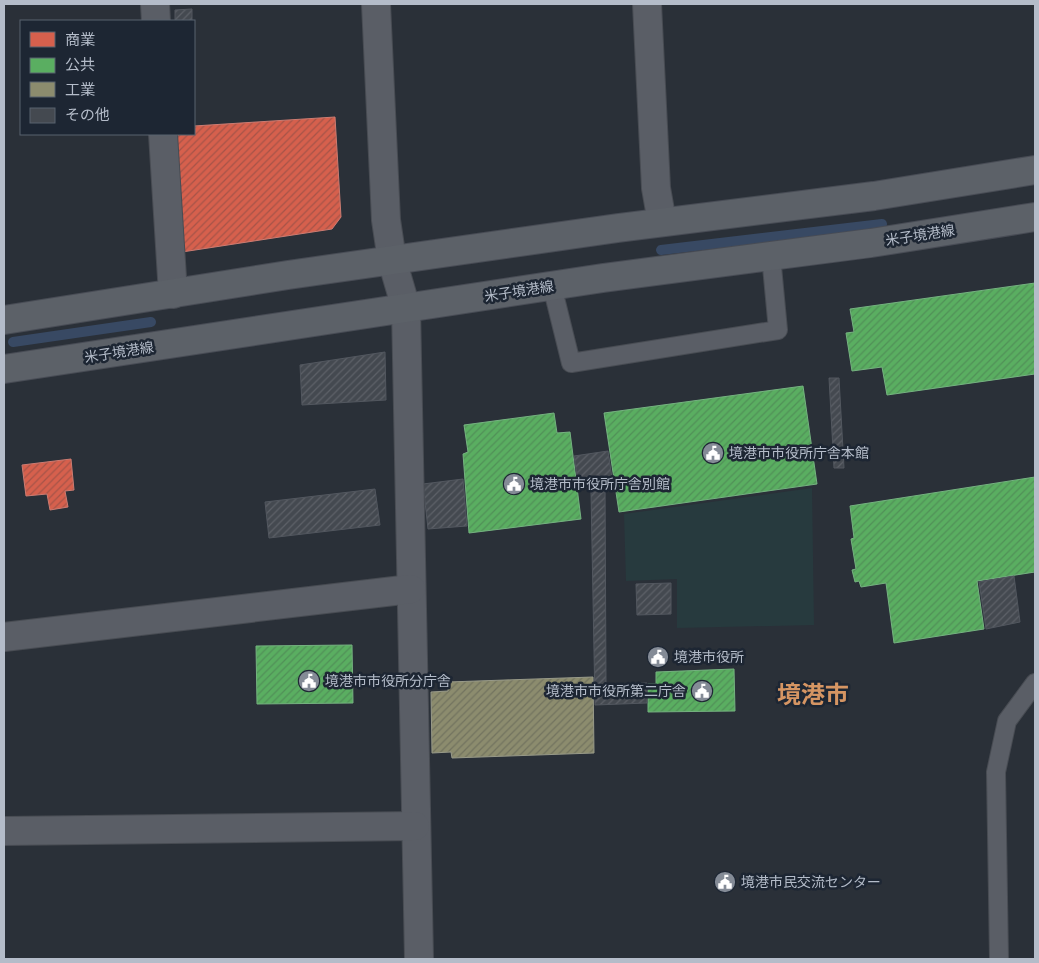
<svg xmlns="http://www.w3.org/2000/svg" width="1039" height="963" font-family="'Fira Sans Condensed','Noto Sans JP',sans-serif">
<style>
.green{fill:#273a3e}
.shops{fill:url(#shops-hatch);stroke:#cc7c72}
.public{fill:url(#public-hatch);stroke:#75b280}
.industry{fill:url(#industry-hatch);stroke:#989a89}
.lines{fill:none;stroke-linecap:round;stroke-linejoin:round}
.stream{stroke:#384963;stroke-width:10}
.building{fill:url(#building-hatch);stroke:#52575f}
.service-casing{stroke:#484c53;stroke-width:20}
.minor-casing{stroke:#484c53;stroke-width:30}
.tertiary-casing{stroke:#484c53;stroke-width:30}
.primary-casing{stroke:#484c55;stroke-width:30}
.service{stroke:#5a5e66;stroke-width:18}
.minor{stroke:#5a5e66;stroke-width:28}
.tertiary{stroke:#5a5e66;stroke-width:28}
.primary{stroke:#5c6168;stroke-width:28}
.labels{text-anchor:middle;stroke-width:5;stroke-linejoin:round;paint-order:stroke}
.street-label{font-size:14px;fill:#b4bcc9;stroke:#1d2633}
.poi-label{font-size:14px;fill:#b4bcc9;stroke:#1d2633;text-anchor:start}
.town-label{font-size:24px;font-weight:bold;fill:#d59563;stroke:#1d2633}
</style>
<defs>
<pattern id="shops-hatch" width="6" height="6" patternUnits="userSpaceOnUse" patternTransform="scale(1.25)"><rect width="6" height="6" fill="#d6604d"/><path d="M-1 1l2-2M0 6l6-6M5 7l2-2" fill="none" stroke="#a65448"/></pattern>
<pattern id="public-hatch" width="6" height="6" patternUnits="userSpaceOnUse" patternTransform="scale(1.25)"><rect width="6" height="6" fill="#5aae61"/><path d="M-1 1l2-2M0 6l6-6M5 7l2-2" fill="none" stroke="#519058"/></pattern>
<pattern id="industry-hatch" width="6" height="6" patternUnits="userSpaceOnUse" patternTransform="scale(1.25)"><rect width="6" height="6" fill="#8c8c6e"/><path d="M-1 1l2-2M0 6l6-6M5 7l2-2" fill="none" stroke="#72735f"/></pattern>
<pattern id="building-hatch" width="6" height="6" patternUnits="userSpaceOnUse" patternTransform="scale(1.25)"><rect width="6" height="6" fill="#444950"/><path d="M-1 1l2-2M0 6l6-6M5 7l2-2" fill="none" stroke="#5d6168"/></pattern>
</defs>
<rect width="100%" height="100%" fill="#2a3038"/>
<polygon class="green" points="812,488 814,625 677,628 677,579 626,581 624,514"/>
<g class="shops">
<polygon points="335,117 341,217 332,229 182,252 176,134 194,134 194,126"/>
<polygon points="71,459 74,490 65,491 68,507 50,510 47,494 26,496 22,465"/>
</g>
<g class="public">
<polygon points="1035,283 1035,374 887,395 882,367 852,371 846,333 854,332 850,309"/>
<polygon points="803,386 817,484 619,512 604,413"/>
<polygon points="554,413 557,433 570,432 581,519 469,533 463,454 468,452 464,425"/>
<polygon points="1035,477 1035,572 977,581 984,629 894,643 886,583 861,587 859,581 855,582 852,570 856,569 851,539 854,538 850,506"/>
<polygon points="352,645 353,703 257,704 256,646"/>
<polygon points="734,669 735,711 648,712 648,684 656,684 656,672"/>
</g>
<polygon class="industry" points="593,677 594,753 452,758 451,752 432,753 431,692 448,691 448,682"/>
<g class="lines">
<g class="stream">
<polyline points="661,250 882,224"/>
<polyline points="13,342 151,322"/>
</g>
</g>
<g class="building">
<polygon points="192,9 192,21 175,21 175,10"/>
<polygon points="385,352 386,400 302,405 300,365"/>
<polygon points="829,378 839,378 844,468 834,468"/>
<polygon points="608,451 612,478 605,479 606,684 647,683 647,703 595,705 591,492 581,482 578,482 574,456"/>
<polygon points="463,479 467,526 428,529 423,484"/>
<polygon points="375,489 380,525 269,538 265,502"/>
<polygon points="1014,576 1020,622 986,629 979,582"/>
<polygon points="671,583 671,614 637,615 636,584"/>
</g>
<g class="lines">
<g class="service-casing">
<g id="service">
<polyline points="552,286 571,363 778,330 771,256"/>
<polyline points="999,959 996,772 1007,721 1035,683"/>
</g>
</g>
<g class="minor-casing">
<g id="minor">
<polyline points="155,4 156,21"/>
<polyline points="647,4 656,188 662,222"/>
<polyline points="163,134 173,294"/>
<polyline points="406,308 419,959"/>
<polyline points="4,637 411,589"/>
<polyline points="4,831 415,826"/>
</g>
</g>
<g class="tertiary-casing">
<polyline id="tertiary" points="376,4 386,220 392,260 406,308"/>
</g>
<g class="primary-casing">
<g id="primary">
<polyline points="4,320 288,275 618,228 874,196 1035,170"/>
<polyline points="4,369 603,278 871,243 1035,217"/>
</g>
</g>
<use href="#service" class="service"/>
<use href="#minor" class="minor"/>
<use href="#tertiary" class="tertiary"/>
<use href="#primary" class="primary"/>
</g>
<defs>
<g id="civic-disc" transform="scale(1.125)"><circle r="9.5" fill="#848b96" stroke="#1d2633"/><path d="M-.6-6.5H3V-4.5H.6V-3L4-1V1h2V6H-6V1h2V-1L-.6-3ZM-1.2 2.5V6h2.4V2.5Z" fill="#fff"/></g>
</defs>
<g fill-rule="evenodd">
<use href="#civic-disc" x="713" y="453"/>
<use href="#civic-disc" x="514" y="484"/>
<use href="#civic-disc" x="658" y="657"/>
<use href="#civic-disc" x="309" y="681"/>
<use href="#civic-disc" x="702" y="691"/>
<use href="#civic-disc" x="725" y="882"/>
</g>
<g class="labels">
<g class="street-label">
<text transform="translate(920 235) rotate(-9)" y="5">米子境港線</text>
<text transform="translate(519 291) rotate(-9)" y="5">米子境港線</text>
<text transform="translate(119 352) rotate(-9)" y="5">米子境港線</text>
</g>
<g class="poi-label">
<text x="729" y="458">境港市市役所庁舎本館</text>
<text x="530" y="489">境港市市役所庁舎別館</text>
<text x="674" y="662">境港市役所</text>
<text x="325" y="686">境港市市役所分庁舎</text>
<text x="686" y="696" text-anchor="end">境港市市役所第二庁舎</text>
<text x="741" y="887">境港市民交流センター</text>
</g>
<g class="town-label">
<text x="813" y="703">境港市</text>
</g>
</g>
<rect width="1039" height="963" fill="none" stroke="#b4bcc9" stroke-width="10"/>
<rect x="20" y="20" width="175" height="115" fill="#1d2633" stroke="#59626f"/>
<rect x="30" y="32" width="25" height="15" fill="#d6604d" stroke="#59626f"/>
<text x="65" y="45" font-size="15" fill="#b4bcc9">商業</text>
<rect x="30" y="58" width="25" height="15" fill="#5aae61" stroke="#59626f"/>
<text x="65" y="70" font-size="15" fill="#b4bcc9">公共</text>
<rect x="30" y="82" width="25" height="15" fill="#8c8c6e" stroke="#59626f"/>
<text x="65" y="95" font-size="15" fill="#b4bcc9">工業</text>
<rect x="30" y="108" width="25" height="15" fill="#444950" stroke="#59626f"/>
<text x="65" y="120" font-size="15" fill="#b4bcc9">その他</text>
</svg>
